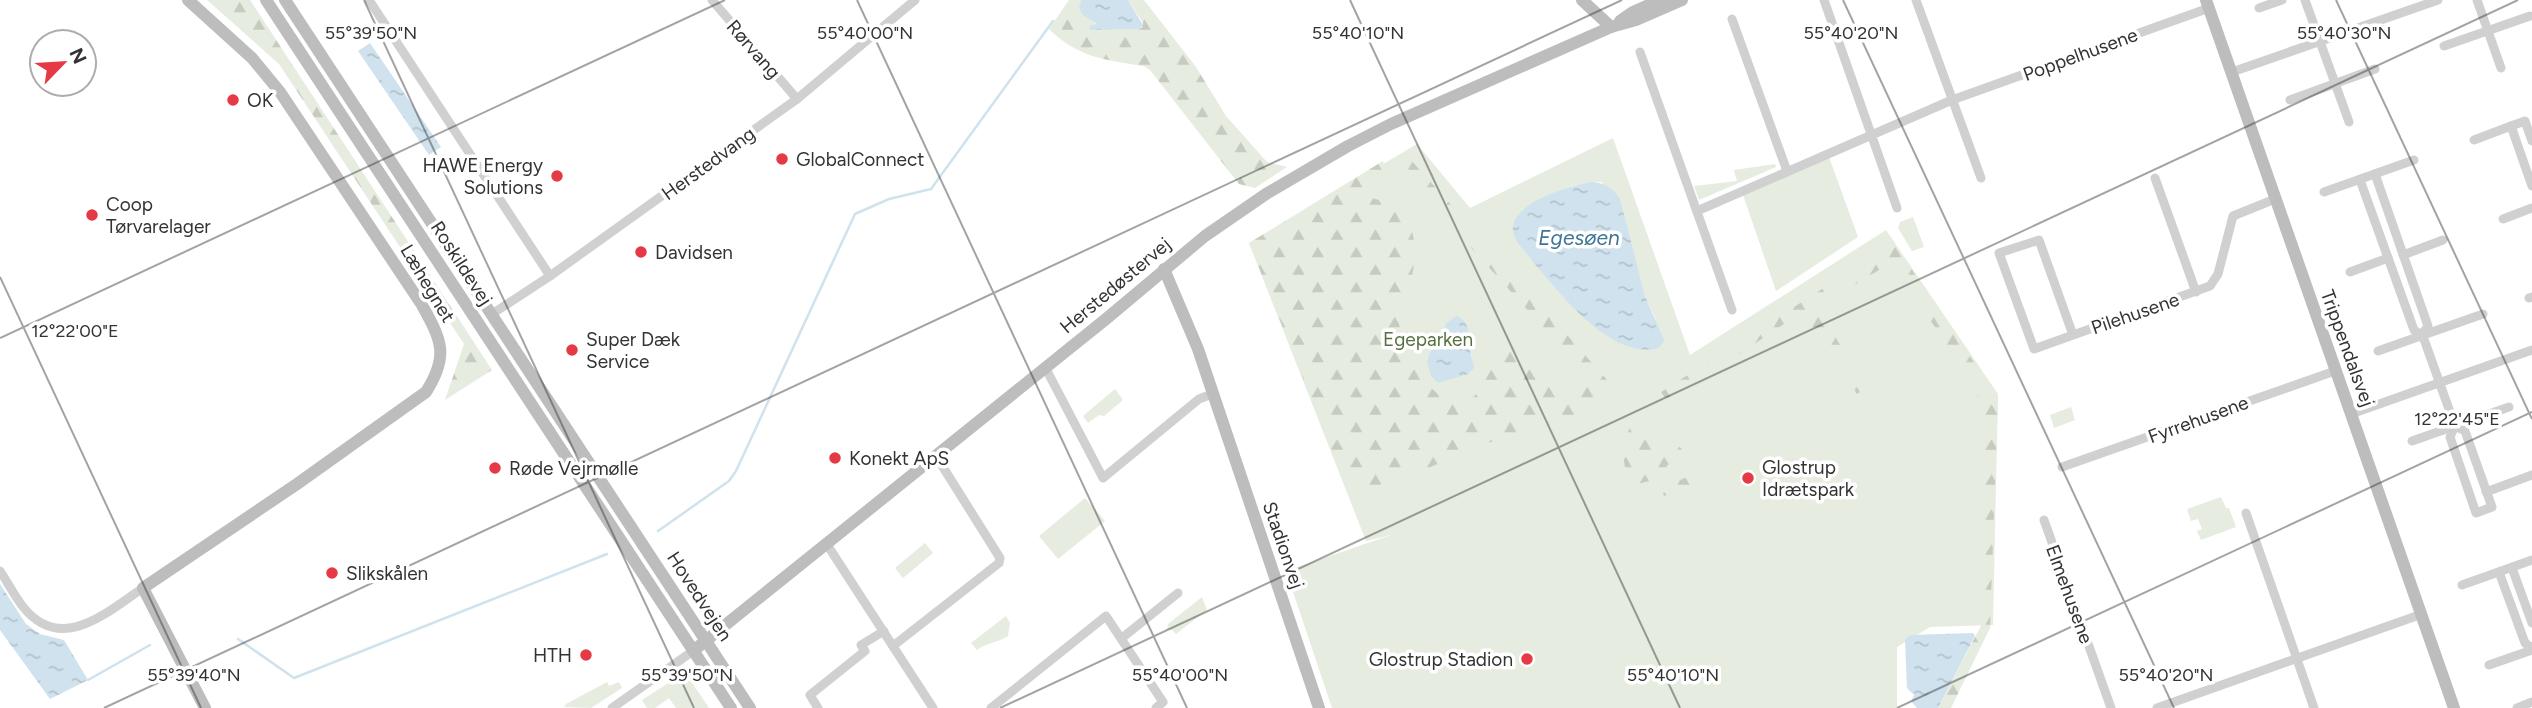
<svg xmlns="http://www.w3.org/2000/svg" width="2532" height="708" font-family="Figtree,sans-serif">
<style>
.green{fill:#e6ecdf;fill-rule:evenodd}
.forest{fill:url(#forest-firs)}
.water{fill:url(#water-ripples)}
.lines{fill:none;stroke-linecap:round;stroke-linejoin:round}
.stream{stroke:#cfe2ee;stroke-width:2.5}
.street{stroke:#d0d0d0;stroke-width:9}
.secondary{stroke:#bdbdbd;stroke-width:12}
.ticks{fill:none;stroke:#333;stroke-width:2;stroke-opacity:0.45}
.poi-dot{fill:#e63946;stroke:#fff;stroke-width:2.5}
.labels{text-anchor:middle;stroke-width:7;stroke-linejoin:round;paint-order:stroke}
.street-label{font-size:19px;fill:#333;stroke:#fff}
.poi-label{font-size:19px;fill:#333;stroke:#fff;text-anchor:start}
.park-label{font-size:19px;fill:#56703f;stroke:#fff}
.water-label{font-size:21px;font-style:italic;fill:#3f7597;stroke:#fff}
.ticks-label{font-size:18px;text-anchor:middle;fill:#333;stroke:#fff;stroke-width:7;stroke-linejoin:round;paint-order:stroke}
</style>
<defs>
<pattern id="forest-firs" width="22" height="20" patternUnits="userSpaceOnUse" patternTransform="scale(1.75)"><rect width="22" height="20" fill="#e6ecdf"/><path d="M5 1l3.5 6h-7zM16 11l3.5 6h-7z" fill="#c6cbc0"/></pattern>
<pattern id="water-ripples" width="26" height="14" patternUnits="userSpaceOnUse" patternTransform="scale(1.75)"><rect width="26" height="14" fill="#cfe2ee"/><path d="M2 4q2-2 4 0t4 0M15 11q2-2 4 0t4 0" fill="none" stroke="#b2c2cd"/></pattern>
</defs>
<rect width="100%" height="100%" fill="#fff"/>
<g class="green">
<path d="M1613,138l77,217 196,-125 112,164 -5,231 -63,2 -33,20v61h-565l-46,-137 105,-36 -25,6 -117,-298 168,-99 53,64zM1590,182h12l21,33 22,81 12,26 -87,-135z"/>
<polygon points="1829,157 1858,237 1776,291 1743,195"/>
<polygon points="1775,164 1776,167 1699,200 1694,186 1737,181 1734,170"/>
<polygon points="1913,217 1924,247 1912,251 1898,228 1900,222"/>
<polygon points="1115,389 1123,400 1104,416 1099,415 1088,423 1083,416"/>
<polygon points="2071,407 2075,420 2054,428 2050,415"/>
<polygon points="2221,497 2226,508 2229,508 2236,527 2201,540 2197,531 2202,529 2198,519 2191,521 2187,509"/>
<polygon points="1085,498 1105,521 1058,559 1039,536"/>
<polygon points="925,543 933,553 903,578 895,568"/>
<polygon points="1202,597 1207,610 1176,634 1172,630 1167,630 1168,624"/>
<path d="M1006,616l4,7 -2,13c-12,8 -19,5 -31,14l-6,-7z"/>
<polygon points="681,675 687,675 709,708 676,708 669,698 655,708 647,708 642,700"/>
<polygon points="607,682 609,686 619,682 622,688 591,708 564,707 566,704"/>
</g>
<g class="forest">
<polygon points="207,0 250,0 492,370 445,400 464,344 279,64"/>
<path d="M1069,0h12l-1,10 17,15 -3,5 48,-2 1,-5 -15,-23h16l52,67 30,49 41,46 20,5 -32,21 -16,-4 -89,-114 -6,-4c-39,-6 -65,-8 -95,-37z"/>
<path d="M1410,159l199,223 1,21 -131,43 -74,32 -56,15 -100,-250 134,-82 4,15 -21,11 1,9 26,9 17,16 6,29 -4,27 -15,33 4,25 27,50 20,18h20l11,-12 27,-47 18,5c8,25 21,42 49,40l4,-16 -6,-15 -174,-192z"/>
<path d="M1894,243l104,155 -8,230 -39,80h-13l47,-90 -6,-217 -6,-19 -52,-75v-9c-8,-11 -17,-17 -24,-29l-13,-2 -66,40 47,81 -8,6 -55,-82 -134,90 -7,-10z"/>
<path d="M1632,423c14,3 44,16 51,28l-7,9 -10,6 11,15 22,-8 4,9 -39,14 -6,-17 -25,6c-13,-17 -11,-44 -1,-62z"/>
</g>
<g class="water">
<polygon points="1081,0 1128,0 1143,25 1140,29 1090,30 1090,26 1097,24 1083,15 1079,8"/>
<polygon points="370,43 441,147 429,155 358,51"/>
<path d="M1590,182c14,0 22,5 30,17l25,97 19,44 -5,8c-53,14 -111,-70 -142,-106 -2,-5 -5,-10 -4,-16 5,-26 56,-39 77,-44z"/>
<path d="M1457,316c15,8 11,21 13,35 1,6 3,11 4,17l-6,6 -30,9 -7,-7 -4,-14 3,-10 12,-12 4,-17z"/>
<polygon points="0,584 26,624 40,634 64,640 88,680 50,699 0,630"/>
<polygon points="1973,633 1975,636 1938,708 1917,708 1911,701 1914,695 1907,688 1905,639 1910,635"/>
</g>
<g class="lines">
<g class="stream">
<polyline points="658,531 729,481 736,471 855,214 889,199 931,189 1053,21"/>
<polyline points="238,639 294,678 607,554"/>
<polyline points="88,680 150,645"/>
</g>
<g class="street">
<polyline points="369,0 550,276"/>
<polyline points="712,0 797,99"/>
<polyline points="1824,0 1897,208"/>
<polyline points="1916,0 1981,178"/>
<polyline points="2305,0 2349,122"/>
<polyline points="2477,0 2501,68"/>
<polyline points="2259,8 2282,0"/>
<polyline points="1732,19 1787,171"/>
<polyline points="2444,46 2530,16"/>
<polyline points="1640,52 1732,310"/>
<polyline points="2232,72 2438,0"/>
<polyline points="2290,100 2375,69"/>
<polyline points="2474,140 2511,126"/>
<polyline points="2532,141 2525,121 2511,126 2532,186"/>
<polyline points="2375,174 2428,326 2422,335 2425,342 2455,426 2465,431 2492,507 2476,513 2450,437 2455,426"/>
<polyline points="2155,178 2196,292"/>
<polyline points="2360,180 2414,330 2422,335"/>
<polyline points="2324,192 2414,160"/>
<polyline points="1697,211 1952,100 2209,8"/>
<polyline points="2503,219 2532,208"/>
<polyline points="2403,255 2443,240"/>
<polyline points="2350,272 2388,258"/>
<polyline points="2529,298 2532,297"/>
<polyline points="492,314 550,276 797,99 915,0"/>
<polyline points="2073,335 2039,240 1999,253 2034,349 2210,286 2218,274 2233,216 2275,199"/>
<polyline points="2378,351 2483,314"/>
<polyline points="1045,367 1103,478 1199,399 1212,394"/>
<polyline points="2351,414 2532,350"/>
<polyline points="2412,441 2509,407"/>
<polyline points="2062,467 2335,371"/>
<polyline points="2486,492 2532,475"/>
<polyline points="2246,513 2314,708"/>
<polyline points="2044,520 2111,708"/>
<polyline points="826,543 933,708"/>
<polyline points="2512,568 2532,623"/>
<path d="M0,571c8,12 15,26 24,37 38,46 83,4 119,-20"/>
<polyline points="2499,572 2525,643 2532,648"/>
<polyline points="2462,585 2532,560"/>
<polyline points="1122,638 1178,593"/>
<polyline points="893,646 999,563 1000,558 936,456"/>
<polyline points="2489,665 2532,650"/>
<polyline points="612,708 693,651"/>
<polyline points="818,708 810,695 865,651 861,645 884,631"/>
<polyline points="991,708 1106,616 1163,702 1156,708"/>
<polyline points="2157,708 2422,614"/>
<polyline points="2517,708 2532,702"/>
</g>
<g class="secondary">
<path d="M188,0l64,58 28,34 142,213c20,36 27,51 4,87l-129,92 -154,104 62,120"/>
<polyline points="266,0 731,708"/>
<polyline points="285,0 750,708"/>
<polyline points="1582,0 1611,27"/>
<polyline points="2206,0 2454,708"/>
<polyline points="1620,21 1633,12 1660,0"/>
<polyline points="1164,269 1198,349 1319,708"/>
<polyline points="693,651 1106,319 1205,236 1266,194 1348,146 1391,124 1611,27 1636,20 1682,0"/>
</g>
</g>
<path class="ticks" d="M364,0l330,708M857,0l330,708M1350,0l330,708M1843,0l331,708M2336,0l196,419M0,277l201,431M0,338l725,-338M104,708l1518,-708M1000,708l1518,-708M1897,708l635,-296"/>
<g class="poi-dot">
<circle cx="233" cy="100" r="7"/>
<circle cx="782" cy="159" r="7"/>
<circle cx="557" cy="176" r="7"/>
<circle cx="92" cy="215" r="7"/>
<circle cx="641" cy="252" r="7"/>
<circle cx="572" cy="350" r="7"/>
<circle cx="835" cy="458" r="7"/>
<circle cx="495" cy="468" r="7"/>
<circle cx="1748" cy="478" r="7"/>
<circle cx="332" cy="573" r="7"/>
<circle cx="586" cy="655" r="7"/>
<circle cx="1527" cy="659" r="7"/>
</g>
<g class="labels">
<g class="street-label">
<text transform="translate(754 49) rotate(49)" y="7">Rørvang</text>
<text transform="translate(2080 54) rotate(-20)" y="7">Poppelhusene</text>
<text transform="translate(708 163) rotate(-36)" y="7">Herstedvang</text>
<text transform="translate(462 263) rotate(57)" y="7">Roskildevej</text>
<text transform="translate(428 283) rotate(59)" y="7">Læhegnet</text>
<text transform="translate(1115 285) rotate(-40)" y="7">Herstedøstervej</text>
<text transform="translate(2135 313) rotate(-19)" y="7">Pilehusene</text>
<text transform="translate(2348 348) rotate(70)" y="7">Trippendalsvej</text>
<text transform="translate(2198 419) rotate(-20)" y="7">Fyrrehusene</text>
<text transform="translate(1284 545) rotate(71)" y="7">Stadionvej</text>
<text transform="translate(2070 594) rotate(70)" y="7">Elmehusene</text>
<text transform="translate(700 596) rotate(57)" y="7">Hovedvejen</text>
</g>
<g class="poi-label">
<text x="247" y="107">OK</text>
<text x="796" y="166">GlobalConnect</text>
<text x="543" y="172" text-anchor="end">HAWE Energy<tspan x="543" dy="22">Solutions</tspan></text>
<text x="106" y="211">Coop<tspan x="106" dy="22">Tørvarelager</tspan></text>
<text x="655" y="259">Davidsen</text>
<text x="586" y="346">Super Dæk<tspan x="586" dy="22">Service</tspan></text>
<text x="849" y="465">Konekt ApS</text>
<text x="1762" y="474">Glostrup<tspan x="1762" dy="22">Idrætspark</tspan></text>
<text x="509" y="475">Røde Vejrmølle</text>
<text x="346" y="580">Slikskålen</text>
<text x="572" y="662" text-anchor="end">HTH</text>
<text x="1513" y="666" text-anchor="end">Glostrup Stadion</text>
</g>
<g class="park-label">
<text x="1428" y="346">Egeparken</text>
</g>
<g class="water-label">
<text x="1579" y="245">Egesøen</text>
</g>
</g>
<g class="ticks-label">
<text x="371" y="39">55°39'50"N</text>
<text x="865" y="39">55°40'00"N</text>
<text x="1358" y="39">55°40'10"N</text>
<text x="1851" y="39">55°40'20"N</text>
<text x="2344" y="39">55°40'30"N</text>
<text x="75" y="337">12°22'00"E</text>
<text x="2457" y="425">12°22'45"E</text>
<text x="194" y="681">55°39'40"N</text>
<text x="687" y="681">55°39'50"N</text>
<text x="1180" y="681">55°40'00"N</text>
<text x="1673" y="681">55°40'10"N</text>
<text x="2166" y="681">55°40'20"N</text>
</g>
<g transform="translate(63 63) rotate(65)"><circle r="33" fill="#ffffff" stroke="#adadad" stroke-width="2"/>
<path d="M0-5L12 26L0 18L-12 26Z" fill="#e63946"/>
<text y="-10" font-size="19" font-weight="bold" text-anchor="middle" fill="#333333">N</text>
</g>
</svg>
